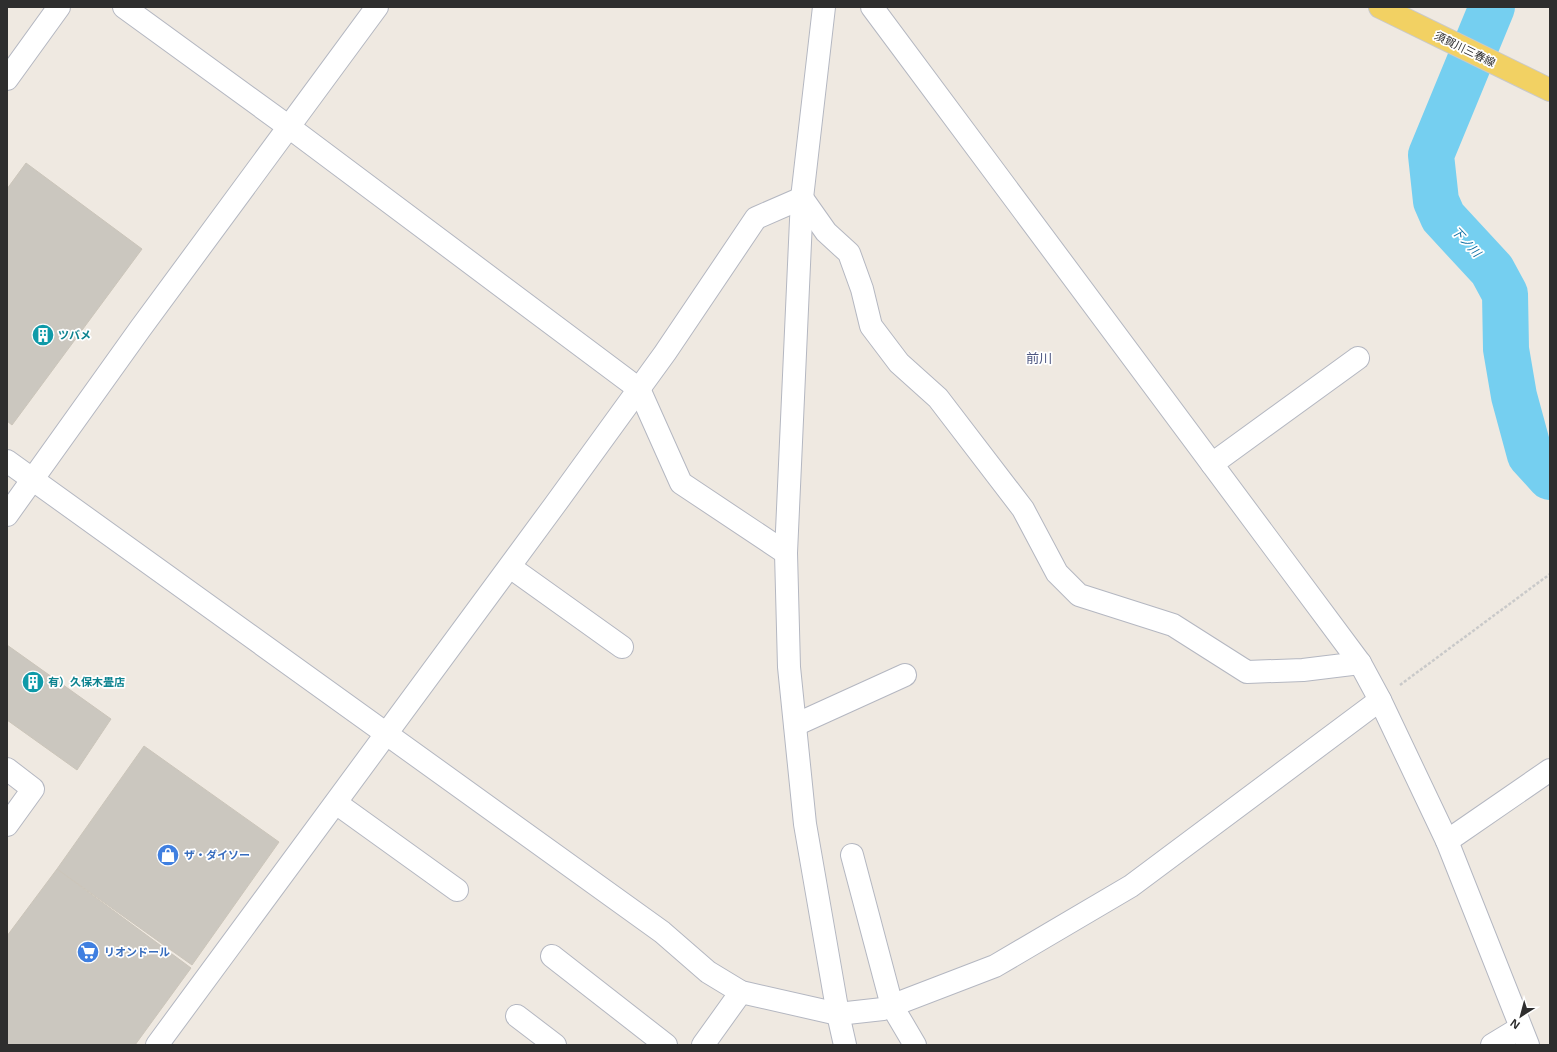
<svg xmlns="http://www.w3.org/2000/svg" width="1557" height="1052" font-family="'Noto Sans','Noto Sans JP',sans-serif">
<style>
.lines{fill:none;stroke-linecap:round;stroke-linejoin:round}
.river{stroke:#75cff0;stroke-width:46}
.building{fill:#cbc7bf;stroke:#cbc5ba}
.minor-casing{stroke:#b4b7c1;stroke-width:24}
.major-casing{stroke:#c9c9c9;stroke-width:24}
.path{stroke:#c9c9c9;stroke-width:2.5;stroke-dasharray:3 2;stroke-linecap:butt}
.minor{stroke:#fff;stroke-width:22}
.major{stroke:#f2d163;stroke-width:22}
.labels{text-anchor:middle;stroke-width:3.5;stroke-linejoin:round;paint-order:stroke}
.street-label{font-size:11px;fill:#2e2e2e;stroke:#fff}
.culture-label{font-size:11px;font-weight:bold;fill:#0d838f;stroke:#fff;text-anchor:start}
.shop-label{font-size:11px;font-weight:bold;fill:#366cbe;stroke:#fff;text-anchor:start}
.water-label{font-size:12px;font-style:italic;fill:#0d6fa3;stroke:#fff}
.quarter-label{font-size:13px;fill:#4d5680;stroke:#fff}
</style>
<rect width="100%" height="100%" fill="#efe9e1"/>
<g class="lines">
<polyline class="river" points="1492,7 1431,155 1436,201 1443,217 1492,270 1505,294 1506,349 1514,396 1530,455 1550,477"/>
</g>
<g class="building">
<polygon points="26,163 142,249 12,425 7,421 7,189"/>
<polygon points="7,645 111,719 77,770 7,720"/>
<polygon points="144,746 279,842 192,965 57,869"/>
<polygon points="57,869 191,968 135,1045 7,1045 7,936"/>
</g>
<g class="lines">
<g class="minor-casing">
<g id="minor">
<polyline points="124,7 289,127 639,389 681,483 786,553"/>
<polyline points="824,7 802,198 786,553 789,667 805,824 838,1014 845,1045"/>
<polyline points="872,7 1360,663 1380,700 1447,841 1528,1045"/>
<polyline points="7,79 59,7"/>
<polyline points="7,461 662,932 708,972 741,992 838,1014 883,1009 995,966 1131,886 1380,700"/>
<polyline points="1212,464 1358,358"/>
<polyline points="7,515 140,329 377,7"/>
<polyline points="510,567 622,647"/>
<polyline points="795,725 905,675"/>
<polyline points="7,769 33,789 7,825"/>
<polyline points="336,803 457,890"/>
<polyline points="1447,841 1550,770"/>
<polyline points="852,855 892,1006 915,1045"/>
<polyline points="552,956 666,1045"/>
<polyline points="517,1016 555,1045"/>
<polyline points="157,1045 554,506 665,353 756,218 802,198 826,232 849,253 862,289 871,326 899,363 938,398 1023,509 1057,573 1079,595 1173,625 1247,672 1303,670 1360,663"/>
<polyline points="703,1045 741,992"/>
<polyline points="1492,1045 1520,1028"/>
</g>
</g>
<g class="major-casing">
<polyline id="major" points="1380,7 1550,90"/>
</g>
<polyline class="path" points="1400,685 1550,574"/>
<use href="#minor" class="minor"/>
<use href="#major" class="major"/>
</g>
<defs>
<g id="building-disc" transform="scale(1.15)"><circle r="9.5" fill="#0f9aa8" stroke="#fff"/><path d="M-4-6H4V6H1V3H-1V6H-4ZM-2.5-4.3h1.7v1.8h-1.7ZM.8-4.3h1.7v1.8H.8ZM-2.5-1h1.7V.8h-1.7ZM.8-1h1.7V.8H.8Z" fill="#fff"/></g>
<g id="shop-disc" transform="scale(1.15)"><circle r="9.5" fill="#3f7fe0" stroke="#fff"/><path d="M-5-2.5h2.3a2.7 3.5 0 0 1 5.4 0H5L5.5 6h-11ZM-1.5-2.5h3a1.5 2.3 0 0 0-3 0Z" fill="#fff"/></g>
<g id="supermarket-disc" transform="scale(1.15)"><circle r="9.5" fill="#3f7fe0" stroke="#fff"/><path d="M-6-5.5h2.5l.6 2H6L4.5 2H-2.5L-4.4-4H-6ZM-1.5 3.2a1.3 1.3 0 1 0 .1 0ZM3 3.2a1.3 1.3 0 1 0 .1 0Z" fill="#fff"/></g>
</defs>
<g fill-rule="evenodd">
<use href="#building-disc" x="43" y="335"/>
<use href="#building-disc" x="33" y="682"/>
<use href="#shop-disc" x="168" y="855"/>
<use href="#supermarket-disc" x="88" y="952"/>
</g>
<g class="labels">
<g class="street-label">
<text transform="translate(1465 49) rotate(26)" y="4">須賀川三春線</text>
</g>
<g class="culture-label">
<text x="58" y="339">ツバメ</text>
<text x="48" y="686">有）久保木畳店</text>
</g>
<g class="shop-label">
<text x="184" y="859">ザ・ダイソー</text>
<text x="104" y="956">リオンドール</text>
</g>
<g class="water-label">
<text transform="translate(1466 242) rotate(47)" y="4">下ノ川</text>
</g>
<g class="quarter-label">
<text x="1039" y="363">前川</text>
</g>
</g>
<rect width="1557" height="1052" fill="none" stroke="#2e2e2e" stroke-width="16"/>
<g transform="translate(1521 1016) rotate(216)" stroke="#ffffff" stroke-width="3" paint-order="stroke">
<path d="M0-3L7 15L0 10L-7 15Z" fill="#2e2e2e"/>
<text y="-6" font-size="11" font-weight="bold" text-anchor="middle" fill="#2e2e2e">N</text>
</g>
</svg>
